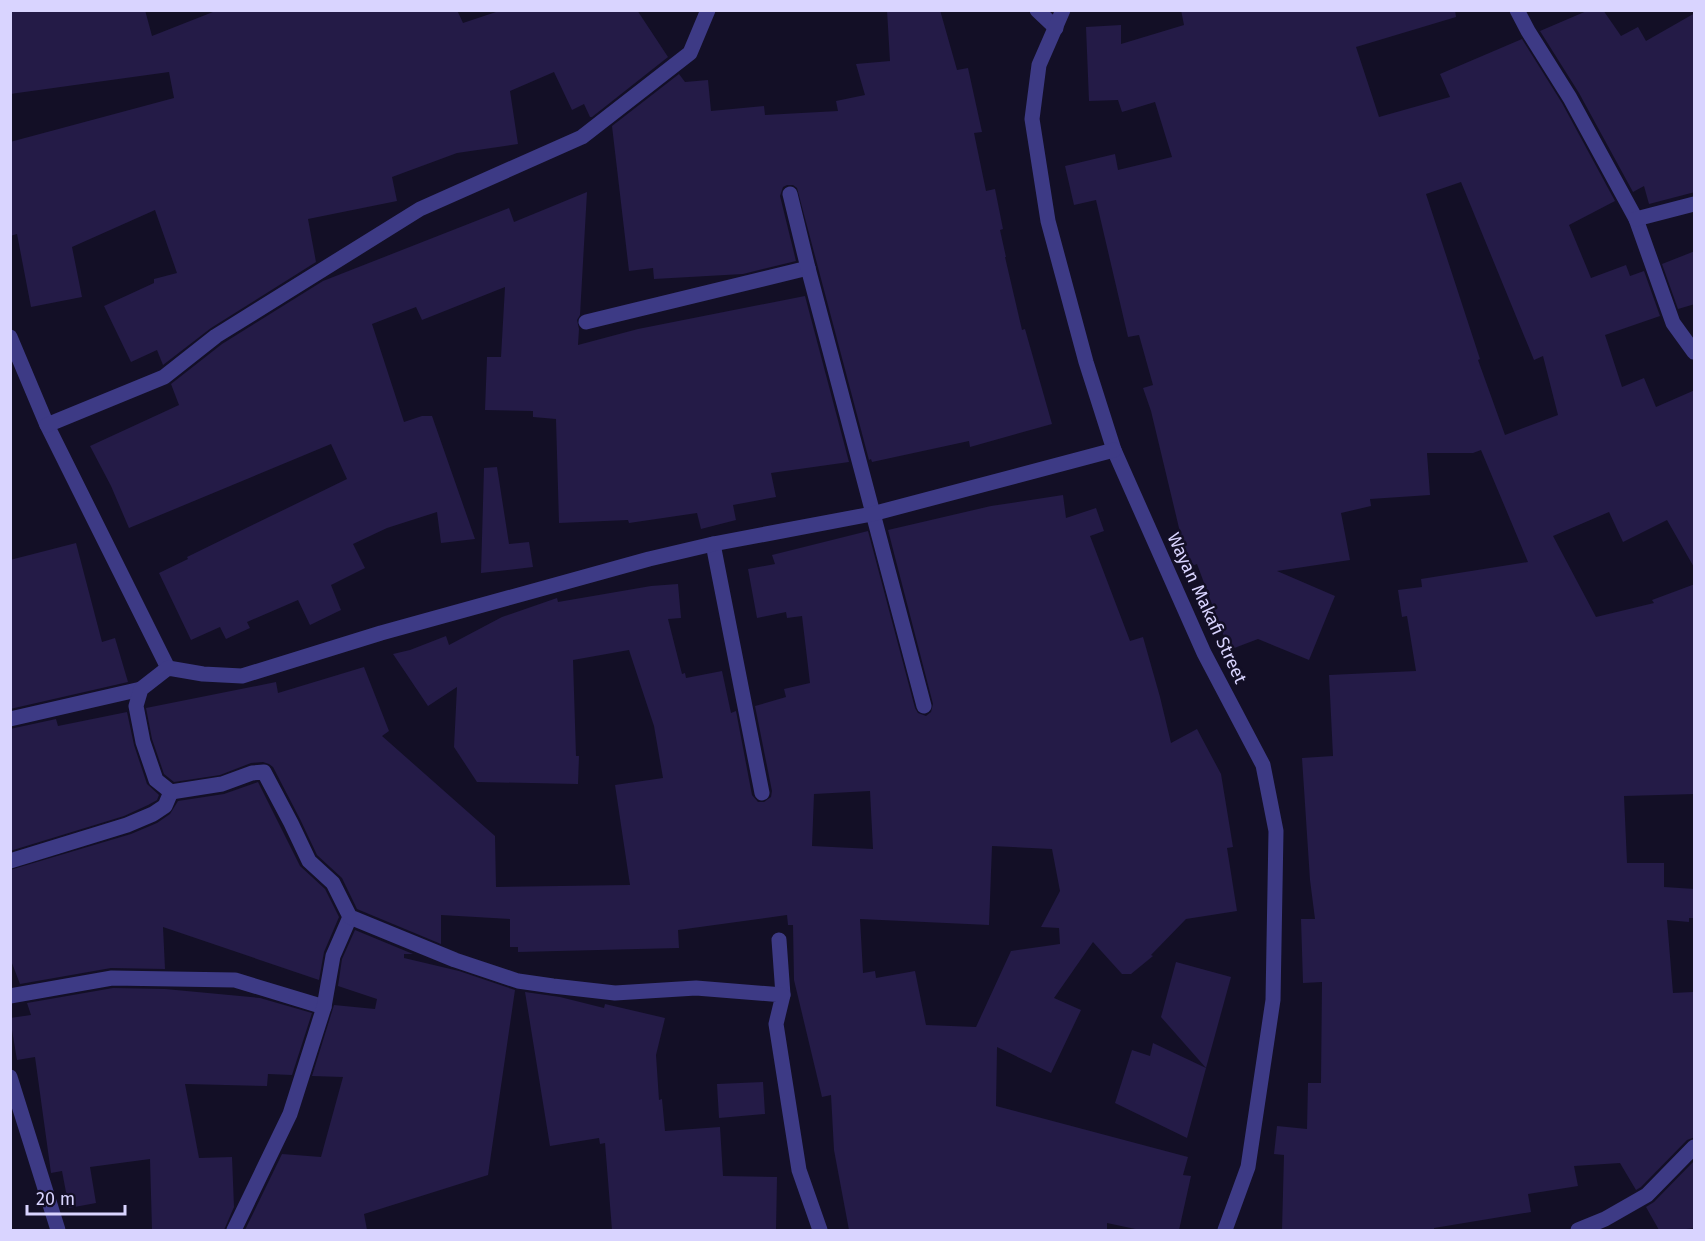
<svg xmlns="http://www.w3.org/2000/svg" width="1705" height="1241" font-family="'Fira Sans',sans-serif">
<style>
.building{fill:#241b47;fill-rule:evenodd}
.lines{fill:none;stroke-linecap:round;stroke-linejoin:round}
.service{stroke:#3d3a85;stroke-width:15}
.minor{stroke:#3d3a85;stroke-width:15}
.labels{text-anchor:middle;stroke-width:5;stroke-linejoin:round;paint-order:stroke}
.street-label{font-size:18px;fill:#d9d4ff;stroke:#130f26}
</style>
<rect width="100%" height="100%" fill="#130f26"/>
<g class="building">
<polygon points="10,10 145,10 152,36 218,10 457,10 463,23 502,10 637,10 668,57 592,117 590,117 584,104 572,110 554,72 510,91 518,144 457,153 392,177 397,201 308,219 316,262 211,328 163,365 157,350 131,362 104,306 154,283 154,279 177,273 155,210 72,247 82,297 31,307 17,234 10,236 10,142 174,98 169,72 10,94"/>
<polygon points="887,10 940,10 957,70 968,68 982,132 974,133 986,191 995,189 1003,229 1000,230 1006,257 1005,257 1022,330 1025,329 1052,424 970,447 969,441 872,462 871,459 869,460 797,188 793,185 787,185 783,187 780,196 796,261 743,274 654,279 653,268 629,271 612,126 679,74 685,82 708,80 711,111 764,106 765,115 838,111 836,101 865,95 856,64 890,61"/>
<path d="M1181,10h274l1,7 -100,30 23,70 71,-20 -10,-23 82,-35 40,64 53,98 -46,24 22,53 35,-13 4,11 14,-5 16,45 -55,19 17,52 22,-9 12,29 39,-17v179l-28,-49 -44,22 -14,-30 -56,24 43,81 58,-14 -2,-3 43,-16v210l-71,2 3,67h37v24l31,2v29h-6v4l-22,-2 6,73 20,-1 2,54v91l-8,3 -46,47 -5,3 -16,-27 -46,3 4,20 -50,8 3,18 -97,16v2h-152l2,-75 -10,-1 3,-28 30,3 1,-46h13l1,-101 -19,1 -2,-64h14l-5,-39 -8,-122 31,-2 -4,-81 87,-4 -9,-55 -5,1 -4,-27 24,-3 -1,-8 107,-17 -47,-112 -8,3h-46l3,42 -60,4 1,7 -30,7 9,47 -73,11 58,25 -26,64 -51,-21 -29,11 -32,-86 -5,2 -7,-13 -34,-142 -8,-23 10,-3 -14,-50 -11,2 -32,-137 -22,5 -9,-39 50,-12 3,16 54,-13 -17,-55 -33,10 -4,-12 -29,1 -3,-74 35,-2v19l63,-19zM1461,182l73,178 9,-4 15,59 -53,20 -27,-75 2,-1 -54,-165z"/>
<polygon points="1589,10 1603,10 1621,36 1638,27 1646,41 1695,13 1695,192 1649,204 1644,186 1633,192 1579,93 1540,31"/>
<polygon points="587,192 580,315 577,320 579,329 578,345 638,329 805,296 849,462 771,473 776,497 733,505 736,520 701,529 697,513 629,523 628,520 559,523 556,419 533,417 533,411 485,410 487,357 501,357 505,287 422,320 416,307 372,324 404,422 422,416 432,416 475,539 441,543 437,512 387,528 353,544 365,568 331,585 341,610 310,625 298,600 247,622 250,628 226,639 220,627 191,640 159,573 188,559 187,557 347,479 331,444 129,528 111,486 90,446 179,405 171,384 222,344 323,281 509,208 514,222"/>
<polygon points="1695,251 1695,304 1678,309 1662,264"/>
<polygon points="497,467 509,544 529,542 533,567 481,573 484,468"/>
<path d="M1063,495l3,23 30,-10 8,23 -14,5 40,105 13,-4 17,60 11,46 26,-14 24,45 12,73 -6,1 10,63 -51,8 -35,36 2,1 -22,18h-9l-29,-32 -39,56 27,12 -30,63 -54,-26 -1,59 192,51 -5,18 8,1 -12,54h-39l-33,-7v7h-258l-15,-80 -3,-55 -9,2 -28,-117 -1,-55h-5l-1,-10 -109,15 1,18 -161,4v-5h-8v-28l-69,-4v29l-84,-35 -15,-31 -25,-23 -17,-36 -27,-52 -4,-3 -6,-2 -12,1 -31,12 -46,7 -10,-8 -12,-35 -6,-31 130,-26 2,11 86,-26 25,64 -7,5 113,100 1,51 134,-2 -15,-100 48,-7 -9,-52 -25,-76 -56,10 3,96h3l-1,28 -101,-2 -23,-35 3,-60 -29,19 -35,-52 17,-4 36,-14 3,9 53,-28 55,-19 1,4 93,-16 27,-2 3,34 -13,1 14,55 3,-1 1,5 36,-7 9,42 5,-2 16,84 6,7h6l7,-5 1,-6 -17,-85 31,-9 -2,-8 26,-6 -8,-67 -15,2 -1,-6 -29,6 -9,-49 27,-5 -3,-9 96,-24 47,177 3,5 8,3 5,-4 2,-8 -45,-174 103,-24zM870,791l3,58 -61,-3 2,-52zM992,846l60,3 8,42 -19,36 18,1 1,16 -49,7 -35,76 -50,-2 -11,-54 -39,7 -1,-7 -12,2 -3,-54 129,6z"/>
<polygon points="76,543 102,642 115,638 128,682 10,709 10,560"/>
<polygon points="127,712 134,745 147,784 159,795 157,800 148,805 124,816 10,851 10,729 56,719 58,726"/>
<polygon points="258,782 300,866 325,889 339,917 324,952 319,980 163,927 165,969 111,968 20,984 10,958 10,870 131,834 157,823 170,814 178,801 224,794"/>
<polygon points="355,930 413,954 404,954 404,958 459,971 515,990 488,1175 364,1214 367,1230 245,1230 282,1154 321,1157 343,1077 312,1076 334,1005 375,1009 377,999 338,986 342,959"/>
<polygon points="1176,962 1231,977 1206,1068 1161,1017"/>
<polygon points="113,988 165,989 260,998 312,1013 292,1075 268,1074 267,1086 185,1084 199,1158 232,1157 234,1207 224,1230 152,1230 150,1159 90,1167 96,1203 69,1208 62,1171 51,1173 35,1057 17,1060 10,1018 31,1015 27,1003"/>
<polygon points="525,992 560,997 604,1008 605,1004 665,1018 656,1055 659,1100 662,1099 665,1131 720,1127 723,1176 777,1177 776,1230 612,1230 605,1143 600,1144 599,1138 550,1146"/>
<polygon points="1153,1043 1206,1068 1187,1138 1115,1103 1132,1050 1150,1056"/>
<polygon points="763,1082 765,1114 719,1118 717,1084"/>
<polygon points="1695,1160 1695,1228 1678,1230 1659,1230 1646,1207 1654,1202"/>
</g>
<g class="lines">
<polyline class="service" points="586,322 808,268"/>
<g class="minor">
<polyline points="1037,10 1056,28"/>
<polyline points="1063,10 1039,65 1032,119 1048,221 1086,362 1114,450 1204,653 1263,765 1276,831 1273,1000 1248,1167 1225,1230"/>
<polyline points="1517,10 1528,31 1570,98 1636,219 1673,323 1694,352"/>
<polyline points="790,194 808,268 924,706"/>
<polyline points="1636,219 1694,204"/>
<polyline points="10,337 47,425 168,668"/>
<polyline points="47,425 164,377 216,336 420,209 582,137 690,53 708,10"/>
<polyline points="713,544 762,793"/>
<polyline points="10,719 141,689"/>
<polyline points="10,861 127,825 153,814 165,806 171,792"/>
<polyline points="779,940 783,995"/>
<polyline points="10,996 112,978 235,980 324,1007"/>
<polyline points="10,1077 58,1230"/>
<polyline points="234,1230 290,1114 324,1007 333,956 350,917"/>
<polyline points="820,1230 799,1170 776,1024 783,995 696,988 615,993 553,986 518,981 455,960 350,917 333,883 309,861 291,823 264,772 252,773 222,784 171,792 156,780 143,742 136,706 141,689 168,668 203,674 242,676 381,633 649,559 713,544 872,514 1114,450"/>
<polyline points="1578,1230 1605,1219 1647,1195 1694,1147"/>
</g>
</g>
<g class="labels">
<g class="street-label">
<text transform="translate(1207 608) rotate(65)" y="6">Wayan Makafi Street</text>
</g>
</g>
<rect width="1705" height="1241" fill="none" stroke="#d9d4ff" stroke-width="24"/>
<path d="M27 1205v9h98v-9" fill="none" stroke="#d9d4ff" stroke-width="3"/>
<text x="36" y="1205" font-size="18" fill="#d9d4ff" stroke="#130f26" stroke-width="4.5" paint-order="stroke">20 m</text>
</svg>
